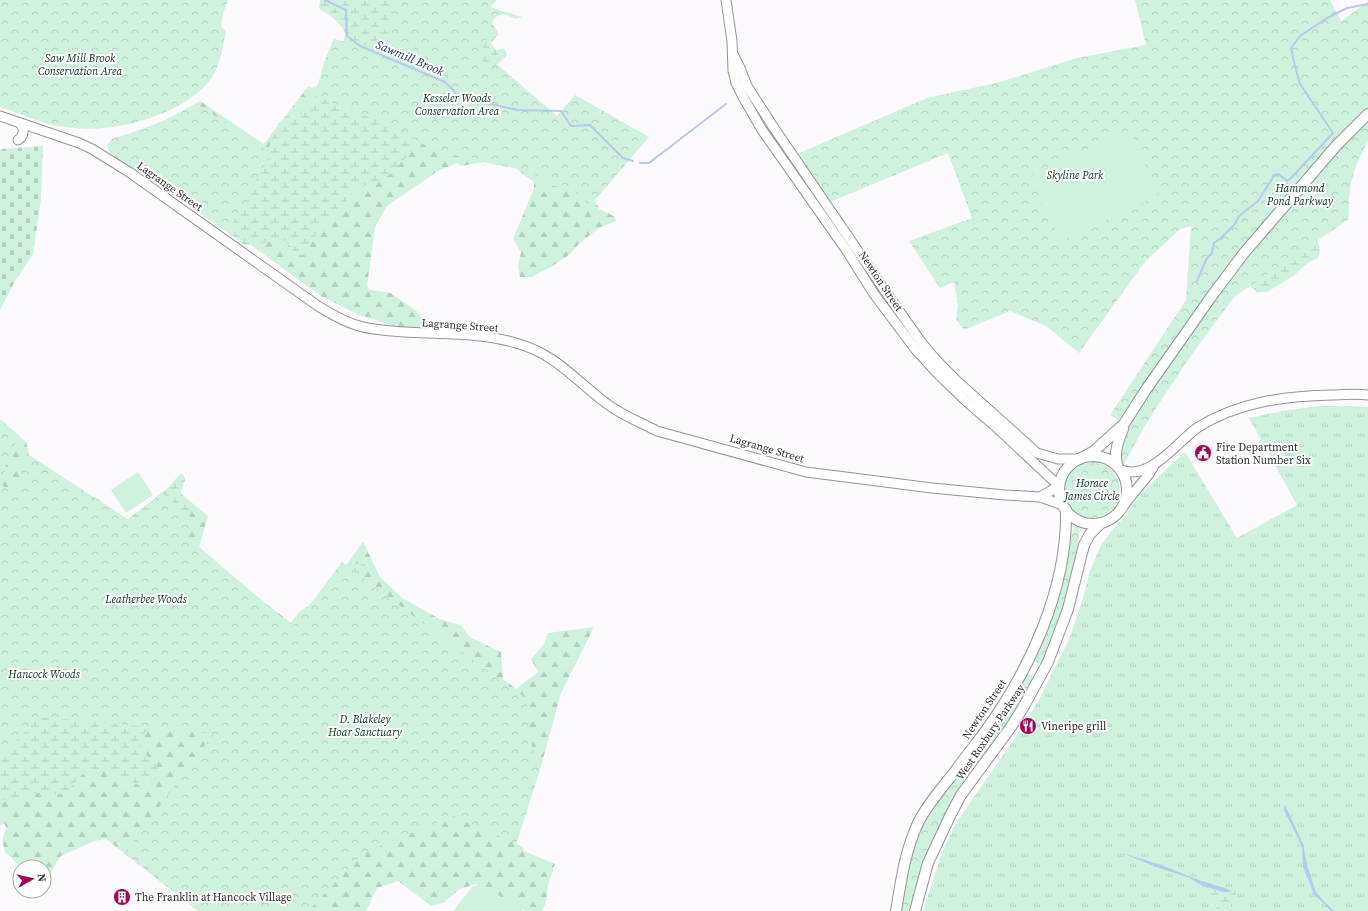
<svg xmlns="http://www.w3.org/2000/svg" width="1368" height="911" font-family="'Source Serif 4',serif">
<style>
.grass{fill:url(#grass-tufts)}
.forest{fill:url(#forest-firs)}
.wetland{fill:url(#wetland-marsh)}
.cemetery{fill:url(#cemetery-stones)}
.park{fill:url(#park-crowns)}
.pitch{fill:#cef2dd}
.water{fill:#b5cbed}
.lines{fill:none;stroke-linecap:round;stroke-linejoin:round}
.stream{stroke:#b5cbed;stroke-width:2}
.secondary-casing{stroke:#959399;stroke-width:11}
.primary-casing{stroke:#959399;stroke-width:12}
.secondary{stroke:#fff;stroke-width:9}
.primary{stroke:#fff;stroke-width:10}
.labels{text-anchor:middle;stroke-width:4;stroke-linejoin:round;paint-order:stroke}
.park-label{font-size:11px;font-style:italic;fill:#00341e;stroke:#fff}
.street-label{font-size:11px;fill:#2e2c2f;stroke:#fff}
.poi-label{font-size:11px;fill:#2e2c2f;stroke:#fff;text-anchor:start}
.water-label{font-size:12px;font-style:italic;fill:#1f3b66;stroke:#fff}
</style>
<defs>
<pattern id="grass-tufts" width="24" height="20" patternUnits="userSpaceOnUse"><rect width="24" height="20" fill="#cef2dd"/><path d="M3 7l-1-3M5 7V3M7 7l1-3M15 17l-1-3M17 17v-4M19 17l1-3" fill="none" stroke="#b1d0be"/></pattern>
<pattern id="forest-firs" width="22" height="20" patternUnits="userSpaceOnUse"><rect width="22" height="20" fill="#cef2dd"/><path d="M5 1l3.5 6h-7zM16 11l3.5 6h-7z" fill="#b1d0be"/></pattern>
<pattern id="wetland-marsh" width="20" height="14" patternUnits="userSpaceOnUse"><rect width="20" height="14" fill="#cef2dd"/><path d="M1 5h8M5 5V1M11 12h8M15 12V8" fill="none" stroke="#b1d0be"/></pattern>
<pattern id="cemetery-stones" width="16" height="16" patternUnits="userSpaceOnUse"><rect width="16" height="16" fill="#cef2dd"/><path d="M2 7V4a2 2 0 0 1 4 0v3zM10 15v-3a2 2 0 0 1 4 0v3z" fill="#b1d0be"/></pattern>
<pattern id="park-crowns" width="20" height="18" patternUnits="userSpaceOnUse"><rect width="20" height="18" fill="#cef2dd"/><path d="M2 6a3 3 0 1 1 6 0M12 15a3 3 0 1 1 6 0" fill="none" stroke="#b1d0be"/></pattern>
</defs>
<rect width="100%" height="100%" fill="#fcfaff"/>
<polygon class="grass" points="1318,406 1338,406 1368,407 1368,911 923,911 943,850 956,823 1017,735 1040,698 1070,637 1083,598 1090,571 1101,545 1113,529 1127,514 1142,492 1185,452 1237,538 1297,505 1249,418 1282,411"/>
<g class="forest">
<polygon points="337,50 459,131 594,198 599,209 614,216 616,221 601,227 591,234 578,245 570,254 551,267 531,277 520,277 518,267 521,252 513,239 534,188 534,182 515,168 484,162 461,166 457,163 438,171 387,206 375,227 367,286 370,290 391,293 419,313 422,318 423,323 419,327 396,327 357,314 321,296 157,177 112,150 114,139 164,121 200,101 264,144 306,89 316,87"/>
<polygon points="0,419 26,442 33,467 69,493 97,498 127,520 173,487 208,516 198,551 299,629 363,542 380,577 402,598 440,619 460,625 470,637 501,652 503,679 516,689 538,672 531,659 544,644 548,633 594,627 561,693 541,766 516,844 523,847 524,851 555,864 548,885 546,902 542,911 526,911 476,884 460,889 443,903 431,906 398,881 377,888 366,911 198,911 106,839 94,841 61,856 46,880 44,880 44,867 21,867 5,852 2,841 6,827 4,823 0,826"/>
</g>
<g class="wetland">
<polygon points="320,0 489,0 490,21 498,32 498,35 491,43 496,50 504,48 507,55 497,65 486,71 435,130 416,146 392,173 386,177 376,182 355,189 349,199 328,217 318,231 306,252 303,255 296,255 286,241 281,240 248,245 243,244 215,223 260,165 268,150 278,124 287,115 292,113 300,114 304,111 318,92 343,48 345,33 342,27 331,16 322,11 319,8"/>
<polygon points="1358,150 1361,154 1345,191 1343,222 1317,239 1320,250 1319,255 1318,258 1308,263 1293,276 1267,292 1257,292 1252,288 1248,280"/>
<path d="M180,474h3l2,6 -4,11 1,5 9,13 -5,4 -9,-2 -11,10 123,104c6,-7 12,-18 22,-19l39,-40 12,-4 4,3v5l-149,161 -13,2 -51,-7 -12,10 -2,13c7,8 21,14 21,26 -5,5 -12,11 -20,11 -17,-9 -42,-26 -59,-10 -8,7 -10,15 -21,18 -9,3 -12,-1 -21,-1 -13,-1 -26,6 -39,8v-208l127,-73 42,-33z"/>
<polygon points="1201,880 1234,891 1236,894 1231,902 1229,911 1218,911 1213,899"/>
</g>
<polygon class="cemetery" points="43,146 41,199 33,254 15,281 0,310 0,149"/>
<g class="park">
<path d="M0,0h228l-5,13 -2,13 5,5c-3,15 -5,32 -14,46 -19,30 -75,49 -109,51 -15,2 -31,0 -46,-2 -16,-3 -40,-14 -57,-19z"/>
<path d="M395,0h102l-7,7 32,10 -6,2c-10,-5 -18,-8 -24,4l-13,37 20,6 58,50 18,-21 74,42 -59,69 -17,-16 -19,-4 -14,-8 -9,-7 -39,-7 -22,-7 -22,-2 -30,-13 -12,-10 -101,-40 3,-6 9,5c4,-19 8,-35 17,-52l29,6 22,9z"/>
<path d="M1135,0h195l11,21 27,-19v140c-15,24 -21,48 -19,77l-115,78 -44,60 -30,45 -17,27 -20,37 -4,-10 10,-29 -19,-12 76,-115 5,-74 -11,3 -36,34 -65,90 -33,-27 -36,-15 -46,19 -8,-11 2,-14 -4,-23 -14,6 -31,-47 63,-23 -24,-65 -118,49 -33,-48 130,-56 73,-16 77,-24 69,-13z"/>
<polygon points="197,104 271,153 228,232 110,153 107,145 112,139 151,127"/>
<path d="M0,420l20,16c-11,18 -17,30 -17,52l15,-1 3,-20 5,-14 109,71 26,-32 34,29 -11,13 109,93 49,-65c60,46 122,92 184,136l4,43 11,25 -25,78 -63,-28 -89,37 -56,58h-110l-73,-58 89,-120 -175,-16 -39,41z"/>
<circle cx="1092" cy="490" r="28"/>
<polygon points="1075,525 1078,525 1080,528 1075,566 1065,607 1042,663 1040,664 1036,662 1035,658 1054,602 1066,552"/>
<polygon points="1028,674 1032,675 1034,680 1008,723 970,777 911,911 899,911 908,863 924,823 930,811 1025,676"/>
</g>
<g class="pitch">
<polygon points="1126,131 1130,132 1158,192 1157,196 1063,240 1059,238 1031,179 1033,174"/>
<polygon points="138,472 153,495 126,513 111,490"/>
<polygon points="479,885 509,901 524,907 522,911 453,911 473,886"/>
</g>
<g class="water">
<polygon points="1285,805 1303,844 1307,864 1315,890 1323,901 1334,911 1331,911 1314,894 1303,867 1302,846 1284,810 1284,806"/>
<polygon points="1122,853 1161,865 1199,880 1227,889 1230,891 1230,892 1223,892 1201,885 1190,878 1159,868"/>
</g>
<g class="lines">
<g class="stream">
<polyline points="325,0 346,10 347,36 360,46 445,82 461,98 518,110 561,111 571,126 590,125 623,158 633,161"/>
<polyline points="640,163 649,163 726,104"/>
<polyline points="1197,281 1206,260 1212,253 1214,243 1221,238 1234,225 1239,216 1258,201 1274,176 1278,174 1287,181 1291,178 1333,133 1300,84 1295,66 1291,48 1300,36 1327,18 1347,8 1368,4"/>
</g>
<g class="secondary-casing">
<g id="secondary">
<polyline points="726,0 732,41 733,71 736,83 743,97 762,130 847,251 874,294 916,350 938,374 966,401 995,426 1059,486 1040,497"/>
<polyline points="734,56 740,68 747,86 772,125 888,295 921,342 936,360 957,381 1037,453 1058,459 1080,459"/>
<path d="M0,116l79,27 13,6 37,23 189,134c12,7 24,15 38,19 11,4 24,5 36,6 41,4 84,0 124,12 40,11 59,37 90,60 15,12 34,19 51,28l149,41 126,16 73,7 35,2 23,8"/>
<path d="M18,140c6,-4 7,-11 2,-17"/>
<path d="M1121,470c29,11 55,-27 76,-42 40,-26 88,-32 135,-33 12,0 24,-2 36,0"/>
<polyline points="1124,505 1149,474 1155,464"/>
</g>
</g>
<g class="primary-casing">
<g id="primary">
<circle cx="1093" cy="490" r="34"/>
<polyline points="1080,459 1094,451 1124,424 1145,391 1211,297 1244,253 1336,146 1368,114"/>
<path d="M1117,465c-3,-13 1,-24 6,-36"/>
<path d="M896,911c5,-30 9,-60 22,-88 9,-18 22,-33 35,-49 10,-14 21,-28 31,-41 46,-63 84,-145 82,-224"/>
<polyline points="915,911 928,863 950,816 961,795 1011,727 1024,706 1048,662 1068,609 1084,545 1090,534 1101,523"/>
</g>
</g>
<use href="#secondary" class="secondary"/>
<use href="#primary" class="primary"/>
</g>
<defs>
<g id="civic-disc" transform="scale(0.9)"><circle r="9.5" fill="#9d0a57" stroke="#fff"/><path d="M-.6-6.5H3V-4.5H.6V-3L4-1V1h2V6H-6V1h2V-1L-.6-3ZM-1.2 2.5V6h2.4V2.5Z" fill="#fff"/></g>
<g id="restaurant-disc" transform="scale(0.9)"><circle r="9.5" fill="#9d0a57" stroke="#fff"/><path d="M-5-6h1v4h1v-4h1v4h1v-4h1v5L-1.5 .5V6h-2V.5L-5-1ZM5-6V6H3V1.5H1.5Q1.5-4 5-6Z" fill="#fff"/></g>
<g id="building-disc" transform="scale(0.9)"><circle r="9.5" fill="#9d0a57" stroke="#fff"/><path d="M-4-6H4V6H1V3H-1V6H-4ZM-2.5-4.3h1.7v1.8h-1.7ZM.8-4.3h1.7v1.8H.8ZM-2.5-1h1.7V.8h-1.7ZM.8-1h1.7V.8H.8Z" fill="#fff"/></g>
</defs>
<g fill-rule="evenodd">
<use href="#civic-disc" x="1203" y="453"/>
<use href="#restaurant-disc" x="1028" y="726"/>
<use href="#building-disc" x="122" y="897"/>
</g>
<g class="labels">
<g class="park-label">
<text x="80" y="62">Saw Mill Brook<tspan x="80" dy="13">Conservation Area</tspan></text>
<text x="457" y="102">Kesseler Woods<tspan x="457" dy="13">Conservation Area</tspan></text>
<text x="1075" y="179">Skyline Park</text>
<text x="1300" y="192">Hammond<tspan x="1300" dy="13">Pond Parkway</tspan></text>
<text x="1092" y="487">Horace<tspan x="1092" dy="13">James Circle</tspan></text>
<text x="146" y="603">Leatherbee Woods</text>
<text x="44" y="678">Hancock Woods</text>
<text x="365" y="723">D. Blakeley<tspan x="365" dy="13">Hoar Sanctuary</tspan></text>
</g>
<g class="street-label">
<text transform="translate(170 186) rotate(35)" y="4">Lagrange Street</text>
<text transform="translate(881 281) rotate(56)" y="4">Newton Street</text>
<text transform="translate(460 325) rotate(4)" y="4">Lagrange Street</text>
<text transform="translate(767 448) rotate(16)" y="4">Lagrange Street</text>
<text transform="translate(984 709) rotate(-56)" y="4">Newton Street</text>
<text transform="translate(990 732) rotate(-56)" y="4">West Roxbury Parkway</text>
</g>
<g class="poi-label">
<text x="1216" y="451">Fire Department<tspan x="1216" dy="13">Station Number Six</tspan></text>
<text x="1041" y="730">Vineripe grill</text>
<text x="135" y="901">The Franklin at Hancock Village</text>
</g>
<g class="water-label">
<text transform="translate(410 58) rotate(23)" y="4">Sawmill Brook</text>
</g>
</g>
<g transform="translate(32 879) rotate(82)"><circle r="19" fill="#ffffff" stroke="#ababac"/>
<path d="M0-3L7 15L0 10L-7 15Z" fill="#9d0a57"/>
<text y="-6" font-size="11" font-weight="bold" text-anchor="middle" fill="#2e2c2f">N</text>
</g>
</svg>
